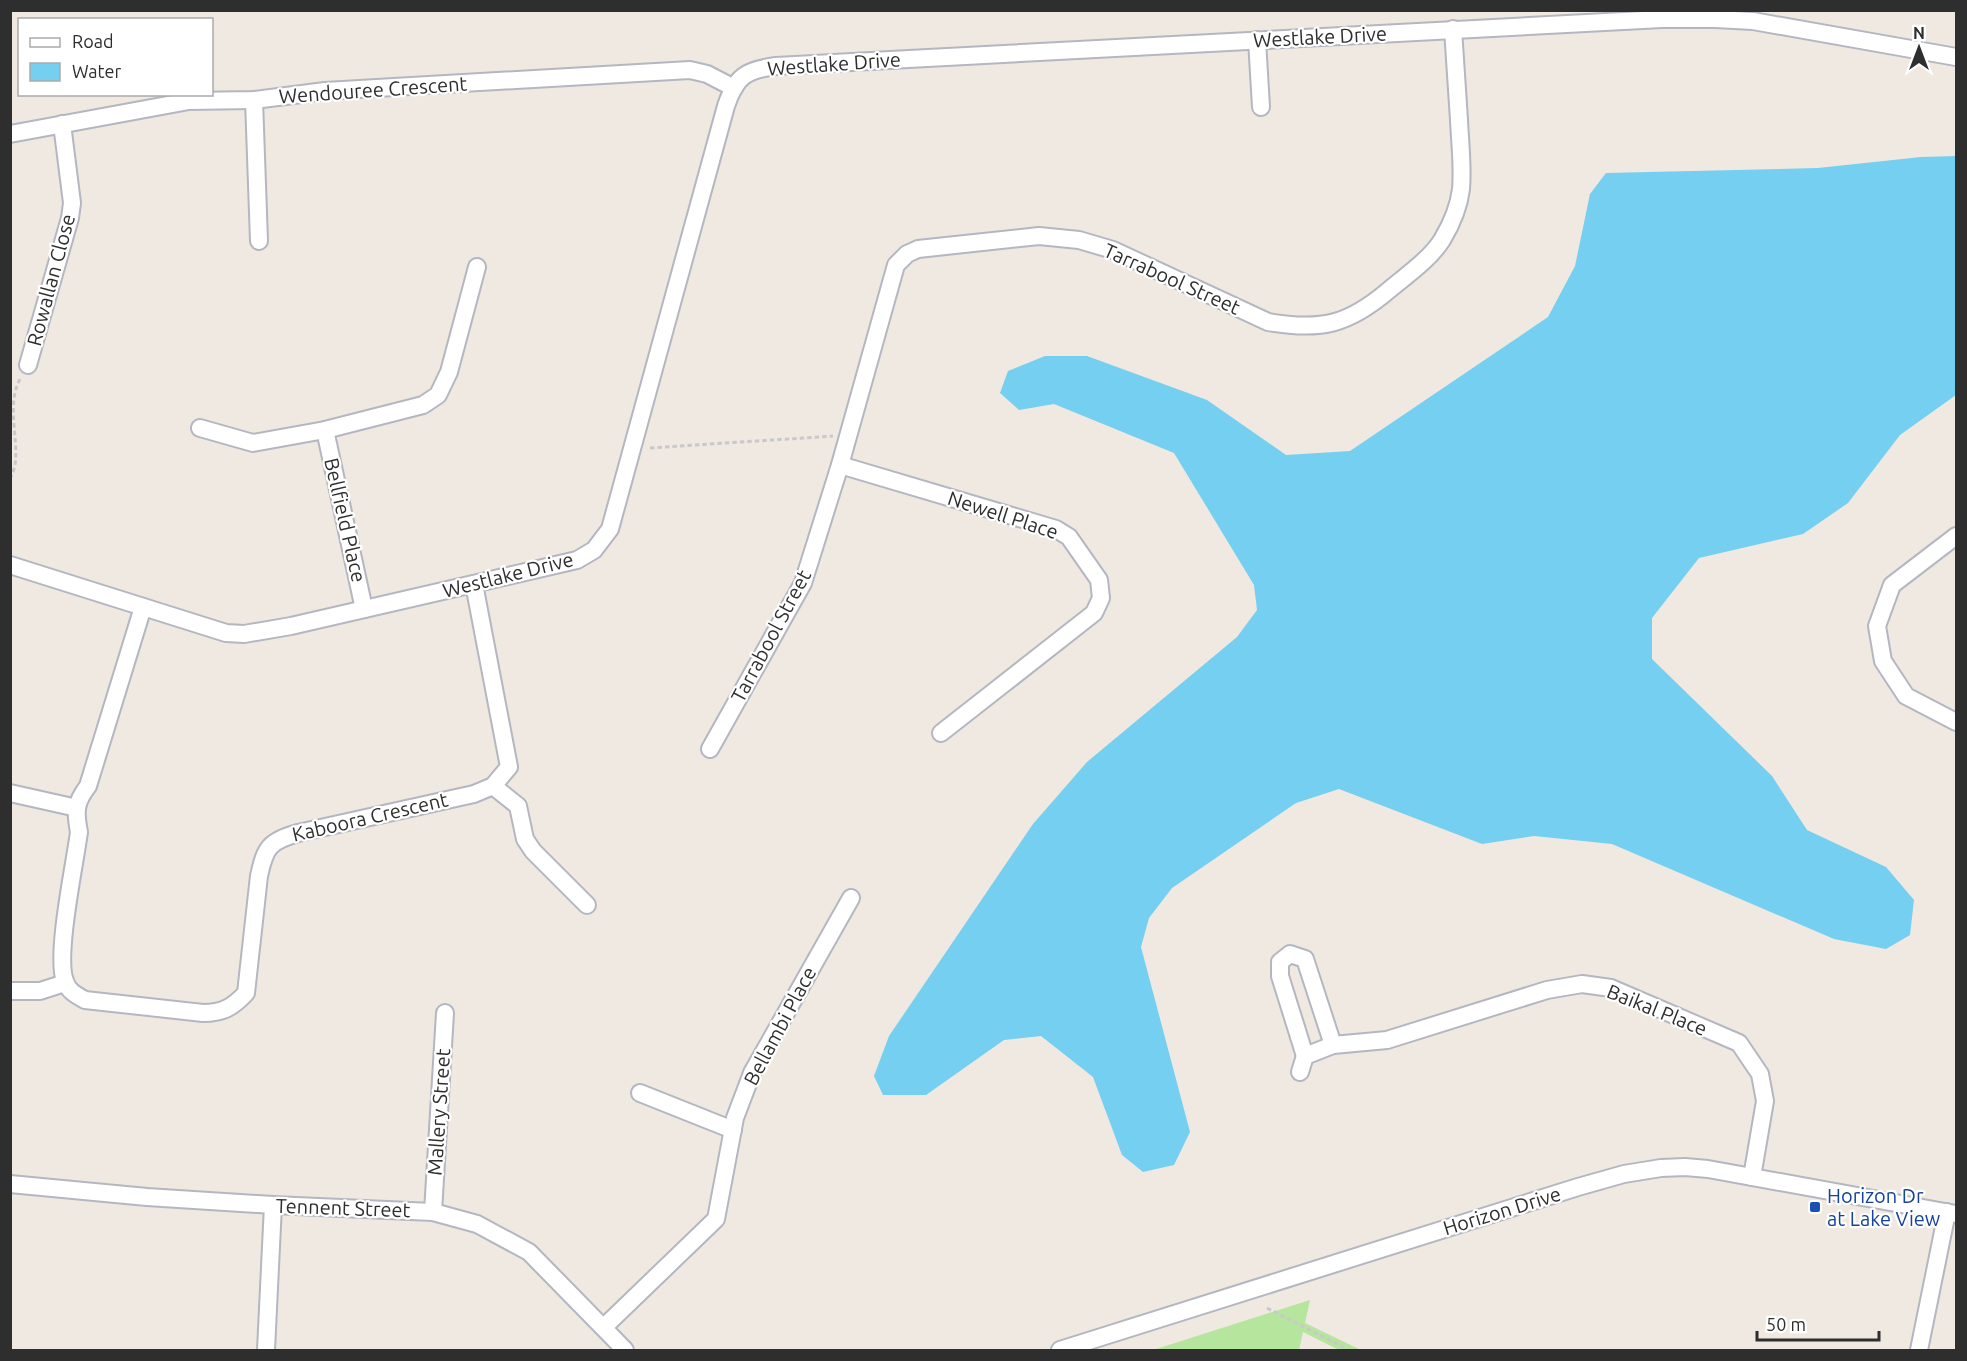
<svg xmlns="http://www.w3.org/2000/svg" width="1967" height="1361" font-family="Ubuntu,sans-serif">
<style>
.green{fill:#b6e59e}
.water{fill:#75cff0}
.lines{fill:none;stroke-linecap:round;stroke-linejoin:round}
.minor-casing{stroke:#b4b7c1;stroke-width:20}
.path{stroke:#c9c9c9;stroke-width:3;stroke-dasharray:4.5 3;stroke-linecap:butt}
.minor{stroke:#fff;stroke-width:16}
.transit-dot{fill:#1a4fb4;stroke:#fff;stroke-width:2}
.labels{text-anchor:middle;stroke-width:4.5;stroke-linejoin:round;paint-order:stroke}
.street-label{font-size:20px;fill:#2e2e2e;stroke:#fff}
.transit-label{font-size:20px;fill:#164399;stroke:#fff;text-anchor:start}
</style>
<rect width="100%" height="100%" fill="#efe9e1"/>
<polygon class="green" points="1310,1300 1305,1323 1361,1350 1339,1350 1303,1332 1299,1350 1153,1350"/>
<polygon class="water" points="1956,156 1956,395 1900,435 1848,503 1803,534 1699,558 1652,618 1652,659 1772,776 1807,830 1886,867 1914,900 1910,935 1886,949 1834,939 1612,844 1534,836 1482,844 1339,789 1296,803 1172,888 1149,918 1141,947 1190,1132 1174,1165 1143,1172 1122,1155 1093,1077 1041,1036 1004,1040 926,1095 883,1095 874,1076 889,1036 1033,824 1087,762 1237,637 1257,610 1254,585 1174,453 1054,404 1019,410 1000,393 1008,371 1045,356 1087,356 1207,400 1286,455 1350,451 1548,317 1575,266 1590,194 1606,173 1818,168 1921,157"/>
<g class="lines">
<g class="minor-casing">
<g id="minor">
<polyline points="1257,40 1261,107"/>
<polyline points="254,100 259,241"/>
<polyline points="10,134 189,101 254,100 325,91 690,70 707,74 734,88"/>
<polyline points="28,365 70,218 72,203 62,124"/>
<polyline points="200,428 253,443 325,430 423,405 438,395 449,372 477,267"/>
<polyline points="325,430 364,609"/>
<polyline points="840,465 1056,529 1069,537 1099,580 1101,598 1094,613 941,733"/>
<polyline points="1956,536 1892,585 1877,626 1883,661 1906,696 1956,722"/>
<path d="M10,565l216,68 18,1 47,-8 286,-66 17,-10 16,-21 116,-423c10,-30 20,-36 50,-40l886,-47h53l38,2 203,36"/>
<path d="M143,607l-55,179c-13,17 -13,25 -9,46 -4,31 -24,124 -14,149 3,10 11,14 20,19l118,13c20,0 30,-6 43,-20l13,-117c6,-28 10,-35 39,-43l176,-39 19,-8 16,-19 -35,-183"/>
<path d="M710,749l93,-166 37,-118 56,-200 11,-11 11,-5 121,-13 40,4 34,10 155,72c53,9 80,3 121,-32 18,-15 41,-31 53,-50 9,-15 17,-34 19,-51 2,-23 -1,-46 -2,-69 -2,-30 -4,-60 -6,-91"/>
<polyline points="493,786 518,806 525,839 533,851 587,905"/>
<polyline points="10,793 77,808"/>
<polyline points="10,991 40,991 65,983"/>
<polyline points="1305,1056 1280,976 1280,962 1290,954 1305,959 1333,1045"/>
<polyline points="1300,1072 1305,1056 1333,1045 1387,1040 1547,990 1582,984 1611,988 1739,1043 1760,1074 1765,1101 1752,1177"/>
<polyline points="640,1093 733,1130"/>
<polyline points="10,1184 147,1197 273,1205 433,1212 477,1224 529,1252 625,1350"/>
<polyline points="433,1212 445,1013"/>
<polyline points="604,1327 716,1219 735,1118 752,1073 851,898"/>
<polyline points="266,1350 273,1205"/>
<polyline points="1060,1350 1578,1187 1624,1174 1661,1168 1685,1167 1708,1169 1956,1214"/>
<polyline points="1919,1350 1947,1212"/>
</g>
</g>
<g class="path">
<polyline points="650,448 833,436"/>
<path d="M10,479c2,-4 4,-9 5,-14 4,-27 -9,-60 5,-86"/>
<polyline points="1267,1308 1349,1350"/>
</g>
<use href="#minor" class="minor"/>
</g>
<rect class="transit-dot" x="1809" y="1201" width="12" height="12" rx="3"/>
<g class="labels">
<g class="street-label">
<text transform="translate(1320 37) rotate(-3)" y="7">Westlake Drive</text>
<text transform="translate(834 64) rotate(-4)" y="7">Westlake Drive</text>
<text transform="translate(373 90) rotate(-4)" y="7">Wendouree Crescent</text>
<text transform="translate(1172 279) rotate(24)" y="7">Tarrabool Street</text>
<text transform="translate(51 280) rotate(-75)" y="7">Rowallan Close</text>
<text transform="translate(1003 515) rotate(18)" y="7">Newell Place</text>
<text transform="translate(345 520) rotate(77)" y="7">Bellfield Place</text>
<text transform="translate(508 575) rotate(-14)" y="7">Westlake Drive</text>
<text transform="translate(771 636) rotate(-62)" y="7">Tarrabool Street</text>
<text transform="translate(370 817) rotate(-13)" y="7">Kaboora Crescent</text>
<text transform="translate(1657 1010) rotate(22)" y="7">Baikal Place</text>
<text transform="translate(780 1026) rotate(-62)" y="7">Bellambi Place</text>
<text transform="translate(439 1112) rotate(-86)" y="7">Mallery Street</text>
<text transform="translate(343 1208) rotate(2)" y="7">Tennent Street</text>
<text transform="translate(1502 1211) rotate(-17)" y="7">Horizon Drive</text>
</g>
<g class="transit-label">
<text x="1827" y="1203">Horizon Dr<tspan x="1827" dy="23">at Lake View</tspan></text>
</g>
</g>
<rect width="1967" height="1361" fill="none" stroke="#2e2e2e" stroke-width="24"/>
<rect x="18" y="18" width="195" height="78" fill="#ffffff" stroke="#ababab" stroke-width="1.5"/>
<rect x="30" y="38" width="30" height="9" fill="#ffffff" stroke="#ababab" stroke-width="1.5"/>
<text x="72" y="48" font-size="18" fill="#2e2e2e">Road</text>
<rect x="30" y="63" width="30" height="18" fill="#75cff0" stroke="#ababab" stroke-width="1.5"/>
<text x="72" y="78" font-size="18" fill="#2e2e2e">Water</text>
<g transform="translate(1919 48)" stroke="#ffffff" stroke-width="4.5" paint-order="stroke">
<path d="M0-4.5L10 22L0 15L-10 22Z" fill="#2e2e2e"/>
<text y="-9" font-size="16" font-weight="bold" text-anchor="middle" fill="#2e2e2e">N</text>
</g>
<path d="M1757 1331v9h122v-9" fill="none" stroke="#2e2e2e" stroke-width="3"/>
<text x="1766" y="1331" font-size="18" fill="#2e2e2e" stroke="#ffffff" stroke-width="4.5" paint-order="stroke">50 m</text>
</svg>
